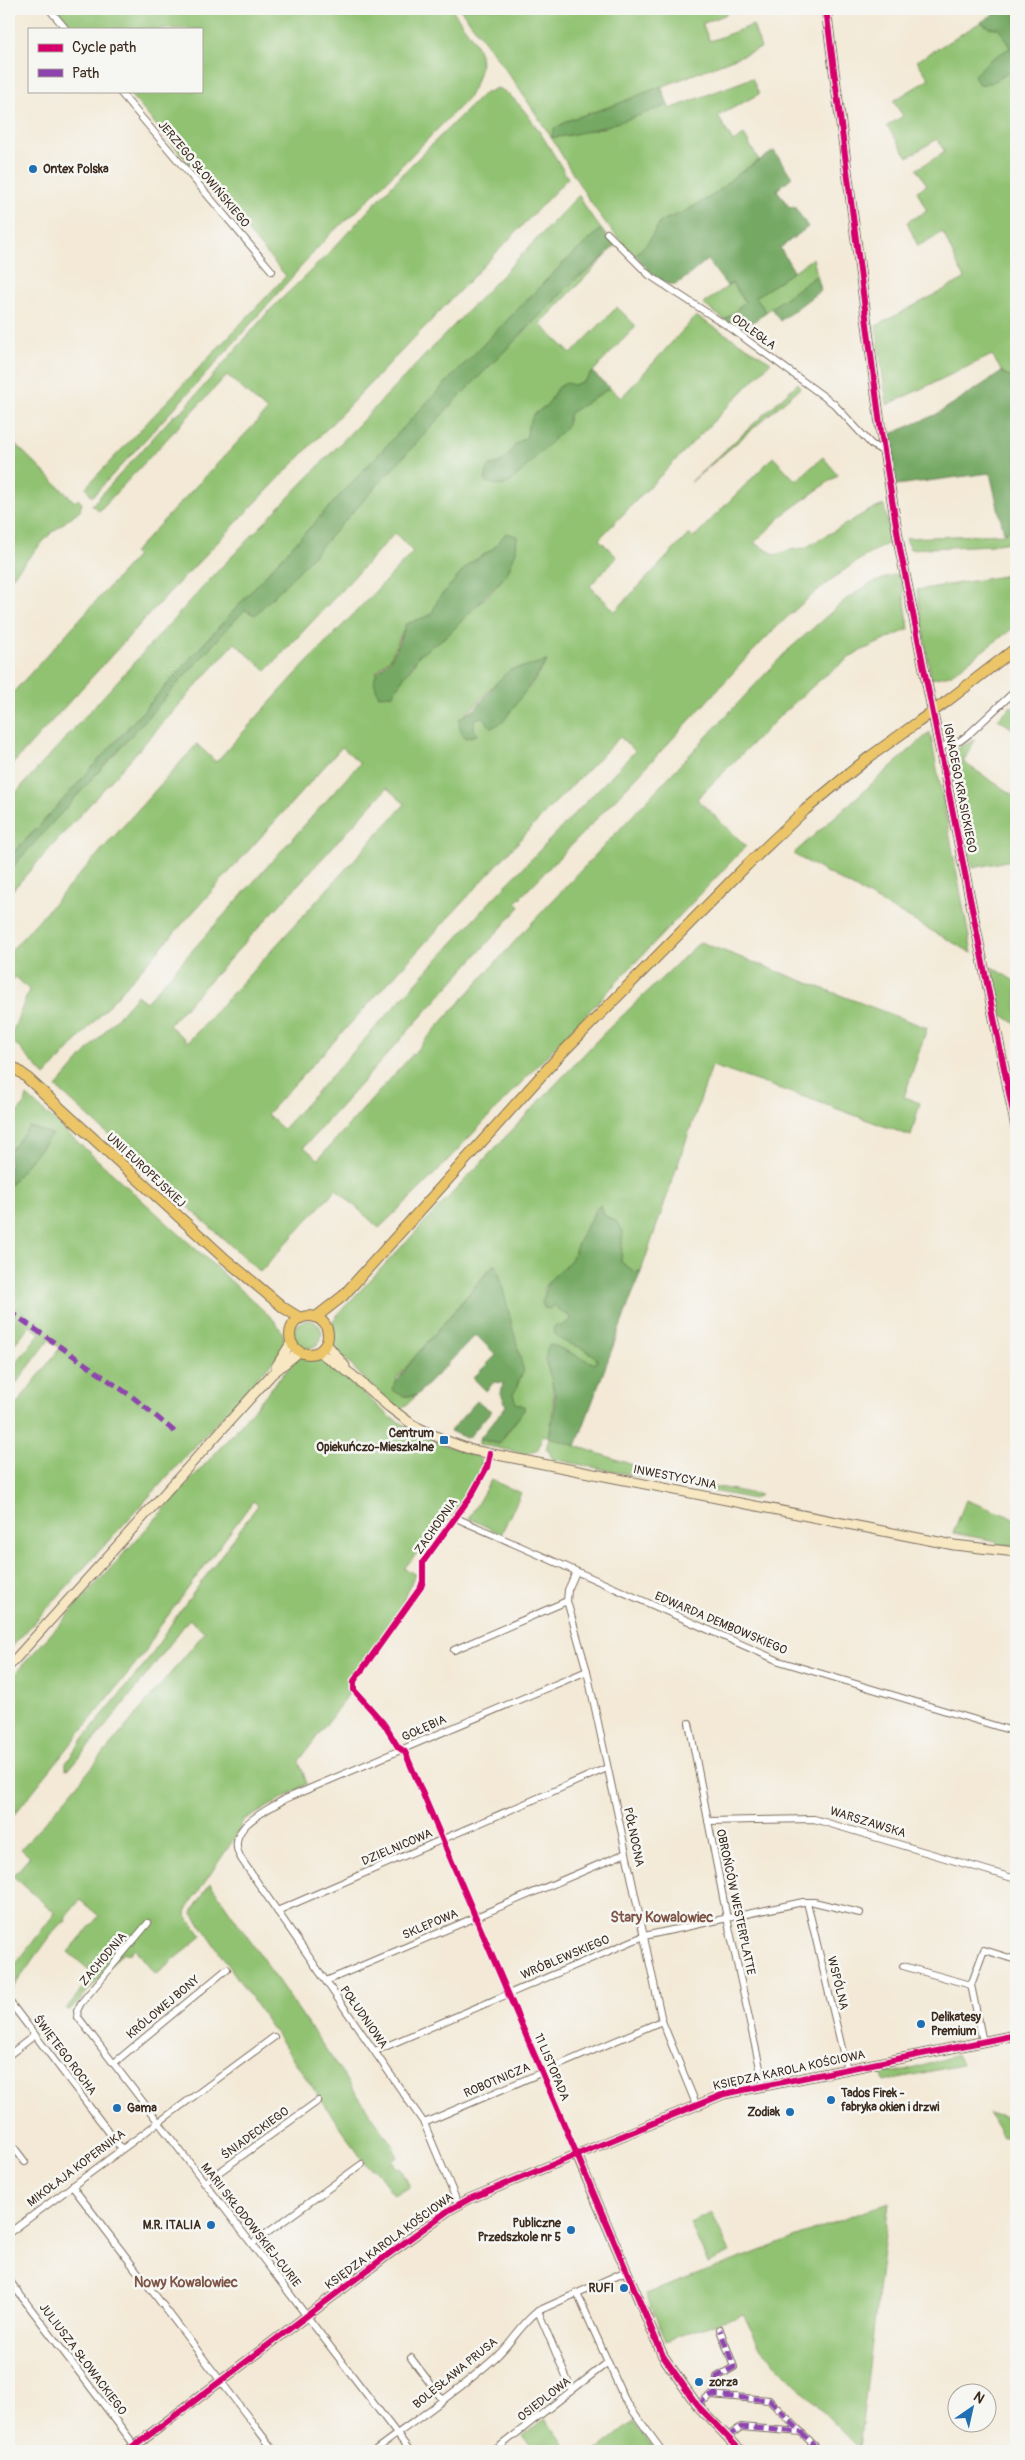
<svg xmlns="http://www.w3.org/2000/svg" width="1025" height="2460" font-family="Pangolin,sans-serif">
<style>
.green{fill:#91c272;stroke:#667648;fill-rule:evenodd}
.forest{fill:#74a864;stroke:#586941}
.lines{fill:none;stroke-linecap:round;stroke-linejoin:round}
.street-casing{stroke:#7b6d5e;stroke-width:8}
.secondary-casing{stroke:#7b6d5e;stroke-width:11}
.primary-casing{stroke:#7b6d5e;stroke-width:12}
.street{stroke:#fff;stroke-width:6}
.secondary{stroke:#f7e8c3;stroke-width:9}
.primary{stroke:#ecc569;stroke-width:10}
.primary-bridge-casing{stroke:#7b6d5e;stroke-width:12;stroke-linecap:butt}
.primary-bridge{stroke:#ecc569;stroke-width:10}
.quiet{stroke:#8e44ad;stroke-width:5;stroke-dasharray:10 5;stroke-linecap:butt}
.cycleway-casing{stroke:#f6f6f2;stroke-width:9}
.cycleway{stroke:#d6006c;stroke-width:6}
.poi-dot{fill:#1f6fb2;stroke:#f6f6f2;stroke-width:2}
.labels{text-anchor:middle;stroke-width:5;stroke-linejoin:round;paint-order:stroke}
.poi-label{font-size:12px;font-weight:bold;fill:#3b2a1e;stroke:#f6f6f2;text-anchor:start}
.street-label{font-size:12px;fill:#3b2a1e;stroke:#f6f6f2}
.neighbourhood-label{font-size:14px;font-weight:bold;fill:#7e5547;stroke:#f6f6f2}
</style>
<rect width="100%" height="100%" fill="#f6f6f2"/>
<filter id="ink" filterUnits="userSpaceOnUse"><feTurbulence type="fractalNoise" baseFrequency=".02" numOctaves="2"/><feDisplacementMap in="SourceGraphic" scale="10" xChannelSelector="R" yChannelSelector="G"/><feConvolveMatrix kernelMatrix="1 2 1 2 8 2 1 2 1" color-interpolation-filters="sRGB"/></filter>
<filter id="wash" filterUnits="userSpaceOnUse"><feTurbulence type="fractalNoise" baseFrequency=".0096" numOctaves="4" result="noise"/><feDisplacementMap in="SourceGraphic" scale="20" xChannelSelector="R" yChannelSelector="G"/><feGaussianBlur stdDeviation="1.12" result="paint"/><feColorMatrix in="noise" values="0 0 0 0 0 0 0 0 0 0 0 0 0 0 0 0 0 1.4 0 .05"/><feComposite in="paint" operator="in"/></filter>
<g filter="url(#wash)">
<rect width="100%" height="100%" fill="#f3e9d6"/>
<g class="green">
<path d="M56,9h396c24,37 42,44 16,89l-112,114 -26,22 -113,128 -125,135 -6,-10 200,-211 -159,-185h74v-62h-127z"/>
<path d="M460,9h265l2,5 -25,10 8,17 43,-16 8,23 -146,57 -46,15 -2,16 19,-6 17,-2 13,-6 52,-17 2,4 82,-31 7,16 -41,22 15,26 11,-7 15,25 -24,16 -20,18 -31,18 -23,9 -13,21 -13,13c-37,-34 -58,-75 -84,-118 -28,-44 -59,-87 -91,-128z"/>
<polygon points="981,22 990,28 999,28 1010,48 990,60 980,71 993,82 1016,68 1016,381 1002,372 992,355 887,405 876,326 964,279 943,232 918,246 907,222 927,211 917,191 927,185 917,169 945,152 937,139 908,157 887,126 903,116 893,101 929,79 917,61"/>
<path d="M497,88c24,6 57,68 71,90l-405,421 -154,169v-71l128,-141 -4,-3 134,-142 -40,-36 -128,136 -7,-6 81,-89 10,-6 85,-98 60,-58 79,-85 75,-74z"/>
<polygon points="579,195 587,210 601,229 557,269 435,394 272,568 41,824 9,857 9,800 214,575"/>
<path d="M608,254l-68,70 31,30 46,-47 19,19 -52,55 -10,4 -17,3 -9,17 -6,3 -14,18 -1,11 -10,6 -13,18 -16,6 24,14 54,-54 4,-14 40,-25 11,10 75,-82 75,46 -172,177 18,18 -27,29 25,25 74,-77 4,4 80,-81 23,24 27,-24 15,18 -53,38 -31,30 22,12 12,-5 17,-2 63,-37 16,-6 7,37c-86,43 -149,122 -213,191 -53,57 -108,113 -162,169l4,5 -3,3 -213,237 14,12 208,-230 261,-278 58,-51 23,-15 30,-12 4,9 7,47 -53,24 -34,25 -39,35 -86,86 49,47 -320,337 -47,45 -43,-39 -76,83 -204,-185 81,-92 9,7 214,-239 -18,-16 -297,329 -35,-38 19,-48 -13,-13 -7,5v-29l188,-209 19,18 80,-88 117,-122 -18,-19 -129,138 -31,-28 -226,251v-23l230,-255 6,-6 10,5 40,-40 156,-170 127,-128 6,-3zM506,533l10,18 -9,23 -20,23 -24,20 -15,18 -29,20 -9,16 -34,1 15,-15 15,-33 25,-9 8,-17 30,-34 24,-15zM547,661l-17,26 -47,30 -9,2v9l-15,-9c18,-12 22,-22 37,-36 12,-12 34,-17 51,-22zM620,737l15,14 -148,154 -204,224 -16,-15 278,-301zM387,788l18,16 -217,238 -19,-17z"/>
<polygon points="813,258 817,275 766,312 756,297"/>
<polygon points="732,283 746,303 725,320 703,304"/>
<polygon points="798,383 800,388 691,482"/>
<polygon points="9,438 75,502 78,499 82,503 80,510 50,534 9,580"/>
<polygon points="1009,530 1016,532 1016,541 991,545 910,549 906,538 1004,534"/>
<polygon points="1016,574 1016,626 950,675 931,679 917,590"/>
<polygon points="1011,706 1016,709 1016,731 998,719"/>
<polygon points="930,732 972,953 793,854"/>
<path d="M975,740l-12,22 53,35v62l-43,9 -25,-104c2,-15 14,-18 27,-24z"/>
<path d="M700,942l227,86 -23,69 16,6 -9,33 -98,-36 -101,-34 -71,205 -6,1 -14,-10 -4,-40 -13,-7 -1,-5 -7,-2 -25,52 -22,21 -5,9 11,15 17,14 -10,7 -6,-1 19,20 19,10 3,5 -2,5 -40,-19 -11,13c13,26 10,50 5,78l123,41 88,17 -7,4 -196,-39 -5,-2 -4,-8h-2l3,-13 -6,-2 -5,14 -11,5 -48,-10v-5l20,5 25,-34v-4c-8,-2 -10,-4 -11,-12 6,-7 5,-14 10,-22l-26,-106 -4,-1 -97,114 8,17h12l-15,14 -32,-26 -38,-40v-19l6,-10 267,-282z"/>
<polygon points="992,967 1016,982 1016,1024 1001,1014"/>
<path d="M27,1096l246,223c8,11 15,18 9,32l-273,299v-236l51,-66 -11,-8 -40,53v-21l31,-39 -10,-7 -21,24v-164l43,-52 -23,-7 -20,25v-30l16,-18z"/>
<circle cx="308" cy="1334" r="14"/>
<path d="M299,1356h21l5,3 65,58 48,26 40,14 3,3c5,30 -60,85 -77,109l11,5 -18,44 -34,48 -11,11 -2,15 -51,69 8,23 -65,38 -6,14 -50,74 1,7 15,19 -46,38 -21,-25 -6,5 -6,-2 -54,60 -3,-3 28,-35 -26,-22 31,-36 -19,-16 -15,18 1,3 -8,5 -49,67v-20l46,-60 -42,-37 17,-19 -9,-8 47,-53 137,-164 -16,-13c-38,51 -77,101 -119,149l-4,1v-6l20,-28 62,-75 29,-45 81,-110 -5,-4 -95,128 -13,23 -136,169v-141l219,-241z"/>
<polygon points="491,1480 521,1493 501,1534 469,1518"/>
<polygon points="966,1500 1016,1519 1016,1545 998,1545 996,1541 953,1533"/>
<polygon points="210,1883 393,2146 397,2157 392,2161 397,2168 400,2167 410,2187 394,2195 376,2171 366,2165 192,1912"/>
<polygon points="957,2055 961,2065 884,2081 881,2072 905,2071"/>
<polygon points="989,2113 1016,2121 1016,2135 1003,2137"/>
<polygon points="889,2202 859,2448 761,2349 743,2314 665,2341 646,2294"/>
<polygon points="712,2213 730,2253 708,2263 690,2223"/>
<polygon points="545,2419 569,2451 534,2451 523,2436"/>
<polygon points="633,2422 655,2451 596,2451"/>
</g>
<g class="forest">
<polygon points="1002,9 1016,9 1016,68 993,82 979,85 974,75 990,60 1010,48 999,28 990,28 981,22"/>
<path d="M661,86l7,19c-38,14 -77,28 -117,33l3,-9 15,-9 46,-15z"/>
<path d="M774,151l18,26 -15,13 13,18 4,-2 14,21 -28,21 14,23 -38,26 10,15 -25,19 -16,-11 20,-18 -13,-19 -5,3 -20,-26c-8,6 -23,21 -32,24 -15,4 -31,-20 -40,-29l13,-13 13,-21 23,-9 31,-18 20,-18z"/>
<polygon points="601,229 615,246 584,274 578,277 451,405 295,575 255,615 245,610 239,616 9,871 9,857 41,824 272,568 435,394 557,269"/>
<polygon points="817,275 821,290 780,321 771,308"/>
<polygon points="592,372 610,388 570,413 566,427 512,481 502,486 485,482 488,467 504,461 517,443 527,437 528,426 534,414 548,405 557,388 566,383 574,385 584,381"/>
<polygon points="1002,372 1016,381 1016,532 1009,530 1004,533 990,473 896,485 891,434 937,414"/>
<path d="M506,533l11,3 -1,15 -9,23 -59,61 -29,20 -27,40 -13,1c-11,-24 0,-22 13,-39 6,-10 10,-22 14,-33l25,-9 8,-17 30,-34 24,-15z"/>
<polygon points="547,661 503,722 491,728 483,717 474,719 474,728 477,735 465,738 460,730 459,719 475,709 497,682 510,670"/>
<polygon points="29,1127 52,1134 9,1186 9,1152"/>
<path d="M600,1205l4,10 13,7 6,10 -2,30 14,10 6,-1 -65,175 -27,-9c3,-16 8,-31 5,-47 -2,-14 -14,-32 -5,-45l6,1 40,18 2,-4c-9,-18 -41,-12 -44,-32l3,-3 6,1 10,-7 -3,-4 -9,-3 -5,-7 -6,4 -5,-1 -2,-6 7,-21 22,-21 12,-28z"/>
<path d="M494,1265l3,1 27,106c-7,6 -5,15 -11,22l3,9 8,3v4l-26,34 -19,-5 27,-33 -5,-13 2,-10 -9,-1 -8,9 -13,-13 23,-23 -20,-20 -60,61h-12l-11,-5 -1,-3 21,-29z"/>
<polygon points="477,1401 491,1411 469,1437 466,1438 450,1431"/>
</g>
</g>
<g filter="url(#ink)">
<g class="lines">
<g class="street-casing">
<g id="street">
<polyline points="49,9 66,29"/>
<polyline points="119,91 272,271"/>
<polyline points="607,233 649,275 732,329 834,404 871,444 884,452"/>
<polyline points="941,747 960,741 969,734 1016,690"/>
<polyline points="490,1453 487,1467 471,1496 423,1562 423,1581 421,1587 354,1681 354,1690 384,1724 398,1747 405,1752 576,2153"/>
<polyline points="456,1518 779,1661 1016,1732"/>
<polyline points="576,1572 568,1590 567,1601 587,1671 662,2021 696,2104"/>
<polyline points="454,1650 567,1601"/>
<polyline points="689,1723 727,1918 764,2086"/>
<polyline points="708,1821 814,1819 1016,1879"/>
<polyline points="807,1902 847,2069"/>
<polyline points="277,1911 607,1768"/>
<polyline points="148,1923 81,2003 77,2011 78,2017 410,2451"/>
<polyline points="903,1966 971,1985"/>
<polyline points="326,1981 626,1853"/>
<polyline points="9,2001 121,2148"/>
<polyline points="983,2042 971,1985 984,1950 1016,1960"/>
<polyline points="375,2051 644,1936 803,1902 814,1902 860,1913"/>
<polyline points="9,2055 35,2035"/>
<polyline points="114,2063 227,1969"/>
<polyline points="424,2123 662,2021"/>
<polyline points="9,2141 25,2162"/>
<polyline points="204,2183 318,2101"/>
<polyline points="72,2186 274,2451"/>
<path d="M458,2204l-34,-81 -182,-263c-20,-31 22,-48 43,-61l302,-128"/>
<polyline points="9,2233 274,2037"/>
<polyline points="252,2244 362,2164"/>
<polyline points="9,2280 139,2451"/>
<polyline points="577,2293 625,2400 662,2451"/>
<polyline points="538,2311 572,2391"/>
<polyline points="411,2358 442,2399"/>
<polyline points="715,2395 717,2377 734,2367 720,2330"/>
<polyline points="697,2405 711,2395 769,2400 820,2451"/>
<polyline points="727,2437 741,2427 801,2432"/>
<path d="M374,2451c41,-31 85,-60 122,-94 16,-15 25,-33 42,-46l88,-40"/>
<polyline points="494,2451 607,2363"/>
</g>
</g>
<g class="secondary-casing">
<g id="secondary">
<polyline points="826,9 881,432 900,549 1016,1128"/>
<polyline points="326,1343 345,1366"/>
<polyline points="319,1352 351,1374 389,1407 413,1425 444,1440 472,1450 954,1545 1016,1552"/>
<polyline points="276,1367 291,1343"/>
<polyline points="9,1666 272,1374 299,1352"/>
<polyline points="576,2153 663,2356 697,2405 741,2451"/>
<polyline points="128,2451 386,2256 449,2210 469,2199 724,2094 1016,2035"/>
</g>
</g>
<g class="primary-casing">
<g id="primary">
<polyline points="946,702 1016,648"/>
<polyline points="9,1064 24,1075 223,1257 284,1308 300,1318"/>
<circle cx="309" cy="1335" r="19"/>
<polyline points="316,1317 343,1296 559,1056 747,865 805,810 868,758 918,722"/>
</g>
</g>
<use href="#street" class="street"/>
<use href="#secondary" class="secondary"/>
<use href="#primary" class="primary"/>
<g class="primary-bridge-casing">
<polyline id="primary-bridge" points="918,722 946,702"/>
</g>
<use href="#primary-bridge" class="primary-bridge"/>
<g class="quiet">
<polyline points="9,1311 134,1398 175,1432"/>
<polyline points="715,2395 717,2377 734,2367 720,2330"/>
<polyline points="697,2405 711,2395 769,2400 820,2451"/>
<polyline points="727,2437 741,2427 801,2432"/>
</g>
<g class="cycleway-casing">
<g id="cycleway">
<polyline points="826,9 881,432 900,549 1016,1128"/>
<polyline points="490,1453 487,1467 471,1496 423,1562 423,1581 421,1587 354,1681 354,1690 384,1724 398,1747 405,1752 663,2356 697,2405 741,2451"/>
<polyline points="128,2451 386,2256 449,2210 469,2199 724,2094 1016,2035"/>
</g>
</g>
<use href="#cycleway" class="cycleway"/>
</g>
</g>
<g class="poi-dot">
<circle cx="33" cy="169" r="5"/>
<rect x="439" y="1435" width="10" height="10" rx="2.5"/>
<circle cx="921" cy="2024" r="5"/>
<circle cx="831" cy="2100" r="5"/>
<circle cx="117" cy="2108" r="5"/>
<circle cx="790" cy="2112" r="5"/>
<circle cx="211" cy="2225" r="5"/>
<circle cx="571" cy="2230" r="5"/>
<circle cx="624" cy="2288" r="5"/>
<circle cx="699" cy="2382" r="5"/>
</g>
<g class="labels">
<g class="poi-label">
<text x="43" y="173">Ontex Polska</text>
<text x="434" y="1437" text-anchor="end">Centrum<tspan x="434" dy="14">Opiekuńczo-Mieszkalne</tspan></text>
<text x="931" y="2021">Delikatesy<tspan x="931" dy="14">Premium</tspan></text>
<text x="841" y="2097">Tados Firek -<tspan x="841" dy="14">fabryka okien i drzwi</tspan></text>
<text x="127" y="2112">Gama</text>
<text x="780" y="2116" text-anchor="end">Zodiak</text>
<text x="561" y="2227" text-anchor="end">Publiczne<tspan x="561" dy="14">Przedszkole nr 5</tspan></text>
<text x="201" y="2229" text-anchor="end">M.R. ITALIA</text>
<text x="614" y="2292" text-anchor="end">RUFI</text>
<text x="709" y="2386">zorza</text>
</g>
<g class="street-label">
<text transform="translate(204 174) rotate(50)" y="4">JERZEGO SŁOWIŃSKIEGO</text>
<text transform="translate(754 332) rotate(36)" y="4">ODLEGŁA</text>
<text transform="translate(960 788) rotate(79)" y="4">IGNACEGO KRASICKIEGO</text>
<text transform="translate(146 1170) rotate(43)" y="4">UNII EUROPEJSKIEJ</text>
<text transform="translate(675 1477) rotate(11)" y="4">INWESTYCYJNA</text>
<text transform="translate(436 1526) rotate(-55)" y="4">ZACHODNIA</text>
<text transform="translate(721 1623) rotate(23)" y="4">EDWARDA DEMBOWSKIEGO</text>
<text transform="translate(424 1728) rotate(-24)" y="4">GOŁĘBIA</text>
<text transform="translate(868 1822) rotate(17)" y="4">WARSZAWSKA</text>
<text transform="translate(634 1837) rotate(78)" y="4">PÓŁNOCNA</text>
<text transform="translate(397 1847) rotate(-23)" y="4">DZIELNICOWA</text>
<text transform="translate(736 1902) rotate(78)" y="4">OBROŃCÓW WESTERPLATTE</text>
<text transform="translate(430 1924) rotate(-23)" y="4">SKLEPOWA</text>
<text transform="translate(565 1957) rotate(-23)" y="4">WRÓBLEWSKIEGO</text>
<text transform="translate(103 1959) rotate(-50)" y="4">ZACHODNIA</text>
<text transform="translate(838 1983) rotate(76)" y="4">WSPÓLNA</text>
<text transform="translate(163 2007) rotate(-40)" y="4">KRÓLOWEJ BONY</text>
<text transform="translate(364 2017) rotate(55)" y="4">POŁUDNIOWA</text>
<text transform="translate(65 2055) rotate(53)" y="4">ŚWIĘTEGO ROCHA</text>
<text transform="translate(552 2067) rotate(67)" y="4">11 LISTOPADA</text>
<text transform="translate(789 2070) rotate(-12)" y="4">KSIĘDZA KAROLA KOŚCIOWA</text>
<text transform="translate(497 2080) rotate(-23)" y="4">ROBOTNICZA</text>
<text transform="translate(255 2133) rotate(-36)" y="4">ŚNIADECKIEGO</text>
<text transform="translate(76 2168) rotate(-37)" y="4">MIKOŁAJA KOPERNIKA</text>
<text transform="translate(251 2225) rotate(52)" y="4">MARII SKŁODOWSKIEJ-CURIE</text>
<text transform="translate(389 2241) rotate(-36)" y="4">KSIĘDZA KAROLA KOŚCIOWA</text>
<text transform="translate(83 2359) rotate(53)" y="4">JULIUSZA SŁOWACKIEGO</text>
<text transform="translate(455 2373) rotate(-39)" y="4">BOLESŁAWA PRUSA</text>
<text transform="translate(544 2399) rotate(-38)" y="4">OSIEDLOWA</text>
</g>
<g class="neighbourhood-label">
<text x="662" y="1922">Stary Kowalowiec</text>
<text x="186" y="2287">Nowy Kowalowiec</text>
</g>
</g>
<rect width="1025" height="2460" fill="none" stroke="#f6f6f2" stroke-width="30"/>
<rect x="28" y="28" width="175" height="65" fill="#f6f6f2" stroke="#aba49d"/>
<rect x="38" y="44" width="25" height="8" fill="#d6006c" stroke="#aba49d"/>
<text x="72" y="52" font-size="15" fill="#3b2a1e">Cycle path</text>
<rect x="38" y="69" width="25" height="8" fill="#8e44ad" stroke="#aba49d"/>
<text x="72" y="78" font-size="15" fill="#3b2a1e">Path</text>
<g transform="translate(972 2408) rotate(34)"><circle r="24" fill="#f6f6f2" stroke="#aba49d"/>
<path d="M0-4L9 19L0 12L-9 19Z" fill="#1f6fb2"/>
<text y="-8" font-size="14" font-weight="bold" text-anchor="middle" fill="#3b2a1e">N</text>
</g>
</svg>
